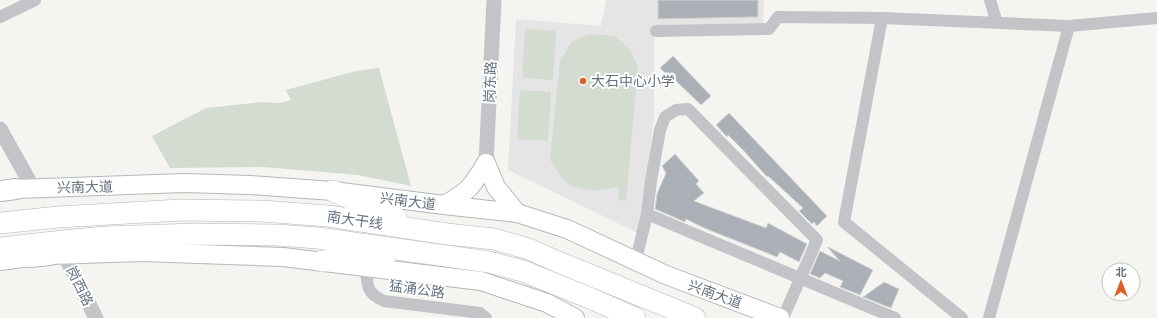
<svg xmlns="http://www.w3.org/2000/svg" width="1157" height="318" font-family="'Varela Round','Noto Sans SC',sans-serif">
<style>
.built{fill:#e4e5e4}
.green{fill:#d4dbd1}
.building{fill:#aab0b6;stroke:#d5d5d3}
.lines{fill:none;stroke-linecap:round;stroke-linejoin:round}
.secondary-casing{stroke:#b4b8bc;stroke-width:20}
.primary-casing{stroke:#b2b6ba;stroke-width:22}
.trunk-casing{stroke:#b4b7ba;stroke-width:22}
.minor{stroke:#c2c4c8;stroke-width:12}
.tertiary{stroke:#c2c4c8;stroke-width:15}
.secondary{stroke:#fff;stroke-width:18}
.primary{stroke:#fff;stroke-width:20}
.trunk{stroke:#fff;stroke-width:21}
.poi-dot{fill:#dd6027;stroke:#fff;stroke-width:1.5}
.labels{text-anchor:middle;stroke-width:4;stroke-linejoin:round;paint-order:stroke}
.poi-label{font-size:14px;fill:#647180;stroke:#fff;text-anchor:start}
.street-label{font-size:14px;fill:#647180;stroke:#fff}
</style>
<rect width="100%" height="100%" fill="#f4f4f0"/>
<polygon class="built" points="606,0 764,0 763,23 656,25 654,44 654,118 640,234 508,170 516,19 601,26"/>
<g class="green">
<polygon points="525,29 556,31 553,80 522,78"/>
<path d="M588,34l26,2 15,12 9,18 -12,135 -8,-1 1,-13c-15,3 -36,6 -50,-3 -9,-6 -14,-16 -19,-25l10,-99 12,-18z"/>
<polygon points="379,68 411,186 358,175 263,167 170,168 152,136 206,108 262,102 279,103 291,100 286,90 356,71"/>
<polygon points="520,90 551,92 548,141 517,139"/>
</g>
<g class="building">
<polygon points="658,0 758,0 758,17 658,19"/>
<polygon points="673,56 711,96 701,105 673,78 671,79 660,68"/>
<polygon points="729,113 827,216 817,226 814,222 812,224 799,211 803,208 768,176 767,177 744,151 728,135 727,137 716,125"/>
<polygon points="675,154 699,181 696,184 704,193 694,201 766,228 768,223 807,244 799,262 780,252 777,257 704,228 686,219 685,222 655,209 657,194 666,173 662,166"/>
<polygon points="828,247 873,270 860,295 840,287 843,281 825,273 820,278 810,274 820,251 840,261 828,248"/>
<polygon points="884,282 899,289 891,308 863,297"/>
</g>
<g class="lines">
<g class="secondary-casing">
<g id="secondary">
<polyline points="486,163 496,187 517,213"/>
<polyline points="16,189 184,183 250,185 333,191 444,205 517,213 567,229 666,275 780,318"/>
<path d="M444,205c24,-13 28,-18 42,-42"/>
<polyline points="50,255 142,252 283,257 481,281 547,303 575,318"/>
<polyline points="0,261 30,257"/>
</g>
</g>
<g class="primary-casing">
<g id="primary">
<polyline points="0,191 16,189"/>
<polyline points="30,257 50,255"/>
</g>
</g>
<g class="trunk-casing">
<g id="trunk">
<polyline points="333,191 396,218"/>
<polyline points="0,223 58,217 181,210 262,211 328,216 447,234 494,239 529,249 556,261 695,318"/>
<polyline points="0,248 63,241 106,237 196,234 277,235 318,238 489,262 523,271 592,299 635,318"/>
<polyline points="322,261 385,256"/>
</g>
</g>
<g class="minor">
<polyline points="990,0 997,23"/>
<polyline points="0,17 35,0"/>
<polyline points="882,18 844,222 962,318"/>
<polyline points="656,31 769,29 778,17 882,18 1069,26 1157,18"/>
<polyline points="647,214 895,318"/>
<polyline points="636,260 647,214 651,181 660,130 665,117 676,110 688,109 817,240 783,318"/>
<path d="M366,267c1,18 0,26 18,34l96,12 6,5"/>
<polyline points="989,318 1069,26"/>
</g>
<g class="tertiary">
<polyline points="0,129 33,188"/>
<polyline points="486,163 494,0"/>
<polyline points="64,254 96,318"/>
</g>
<use href="#secondary" class="secondary"/>
<use href="#primary" class="primary"/>
<use href="#trunk" class="trunk"/>
</g>
<circle class="poi-dot" cx="583" cy="81" r="4"/>
<g class="labels">
<g class="poi-label">
<text x="591" y="86">大石中心小学</text>
</g>
<g class="street-label">
<text transform="translate(490 82) rotate(-87)" y="5">岗东路</text>
<text transform="translate(85 187) rotate(-1)" y="5">兴南大道</text>
<text transform="translate(408 201) rotate(7)" y="5">兴南大道</text>
<text transform="translate(355 220) rotate(8)" y="5">南大干线</text>
<text transform="translate(80 286) rotate(64)" y="5">岗西路</text>
<text transform="translate(417 289) rotate(8)" y="5">猛涌公路</text>
<text transform="translate(715 294) rotate(20)" y="5">兴南大道</text>
</g>
</g>
<g transform="translate(1121 282)"><circle r="19" fill="#ffffff" stroke="#c1c6cc"/>
<path d="M0-3L7 15L0 10L-7 15Z" fill="#dd6027"/>
<text y="-6" font-size="11" font-weight="bold" text-anchor="middle" fill="#647180">北</text>
</g>
</svg>
